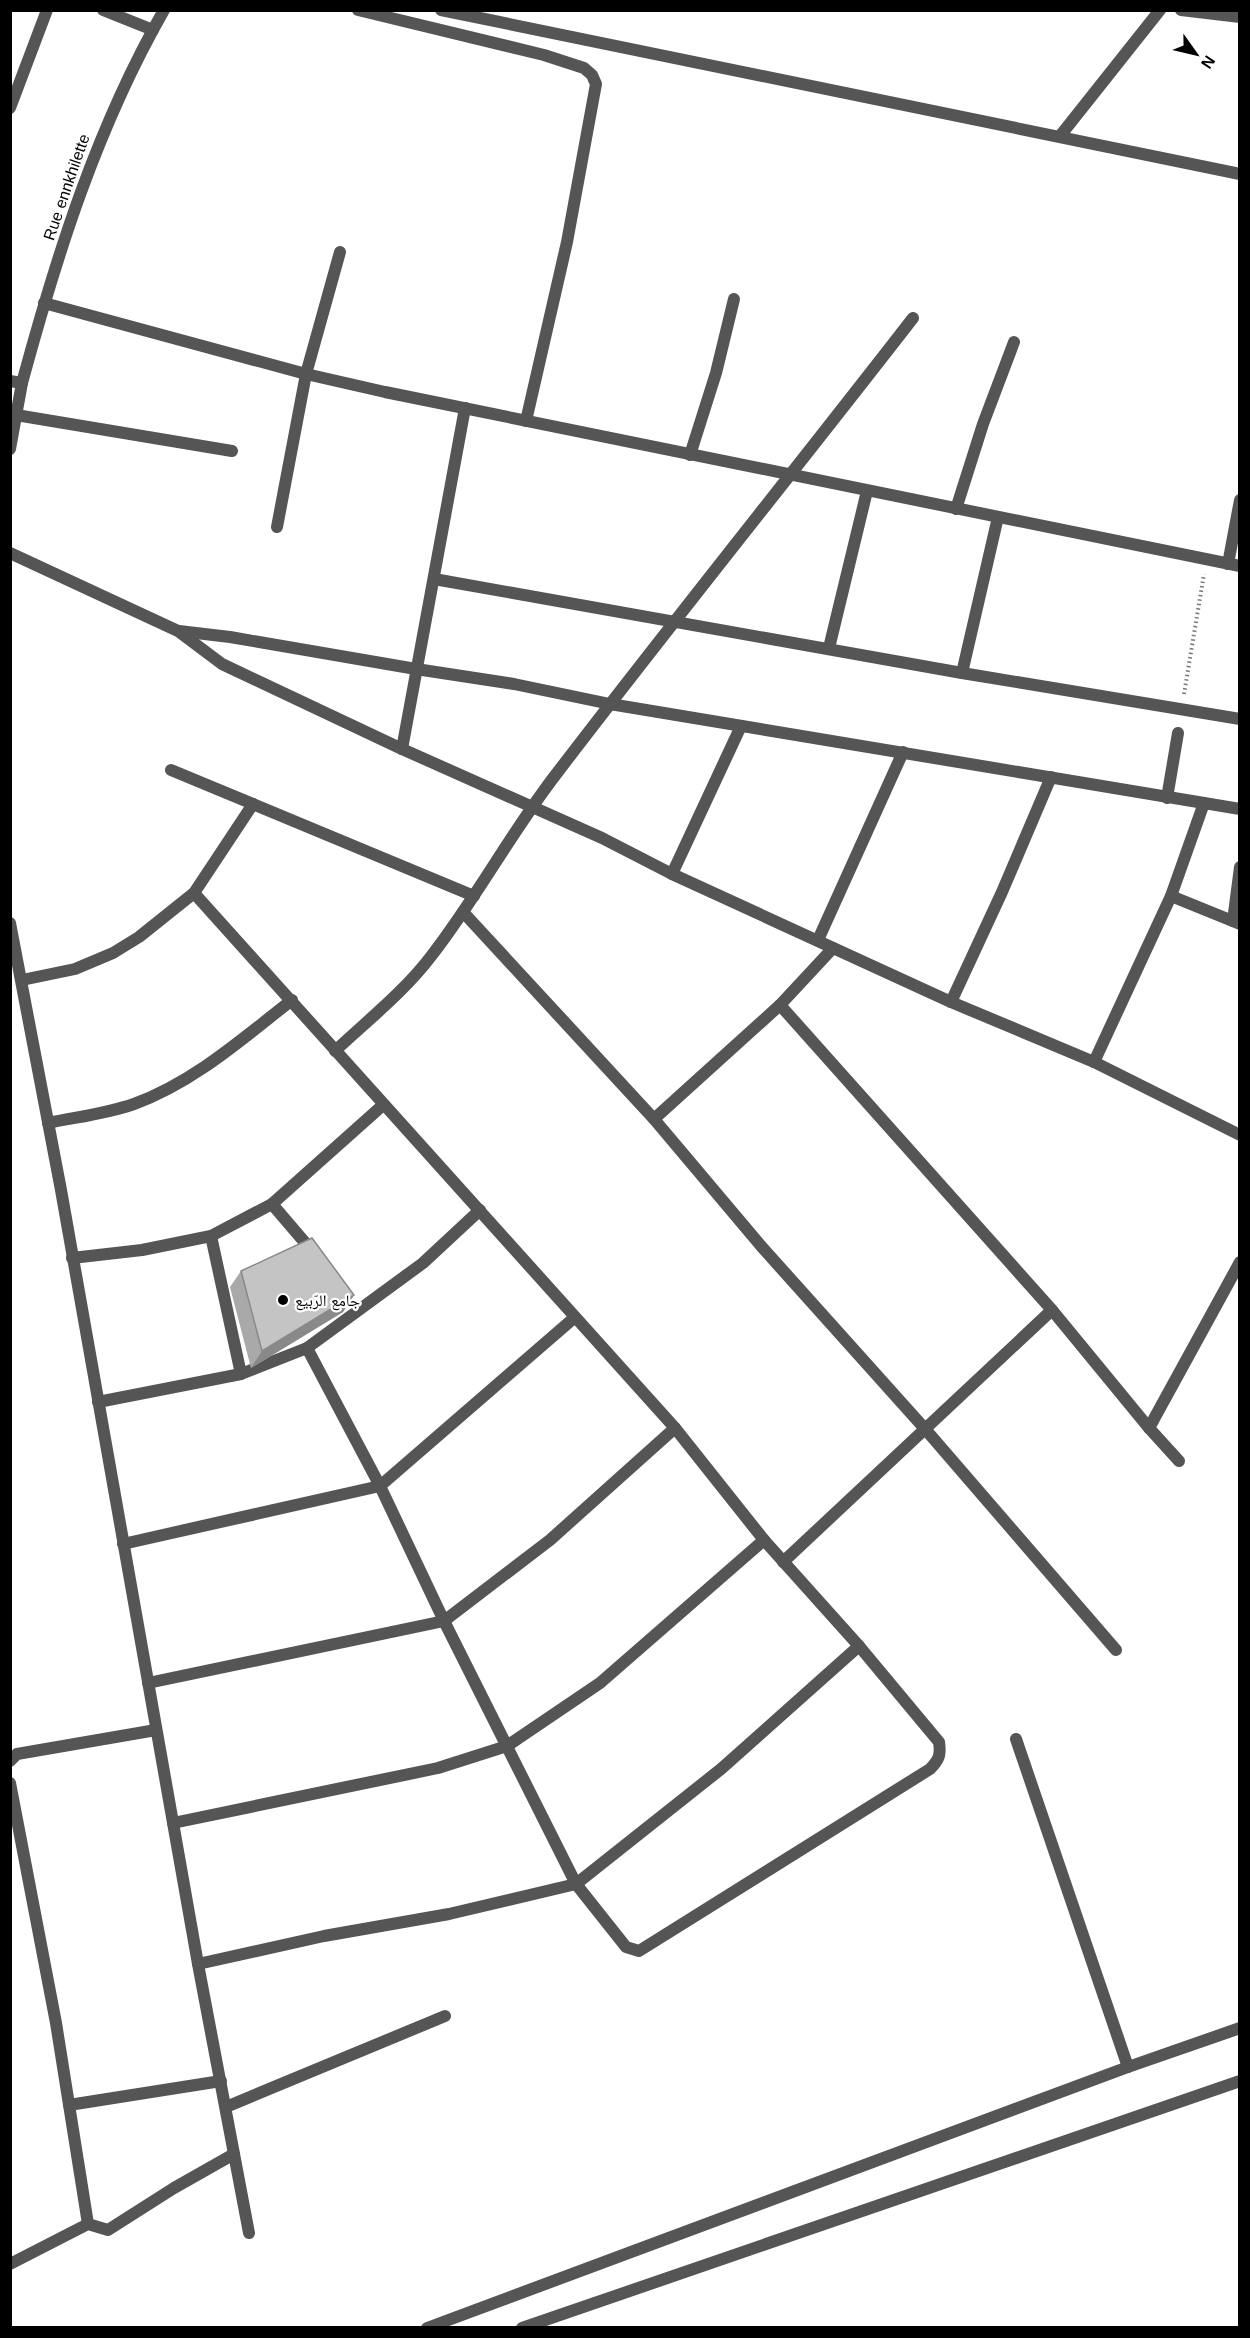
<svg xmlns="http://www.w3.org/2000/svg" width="1250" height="2338" font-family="Arial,'Noto Naskh Arabic',sans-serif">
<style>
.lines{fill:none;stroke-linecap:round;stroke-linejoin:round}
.path{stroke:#777;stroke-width:4;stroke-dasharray:1.5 3;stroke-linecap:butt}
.minor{stroke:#555;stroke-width:12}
.tertiary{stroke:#555;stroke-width:12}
.wall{fill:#a9a9a9}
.shaded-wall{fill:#898989}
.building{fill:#c4c4c4;stroke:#898989;stroke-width:1.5}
.poi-dot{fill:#000;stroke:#fff;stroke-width:2}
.labels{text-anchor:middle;stroke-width:4.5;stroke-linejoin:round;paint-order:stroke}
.street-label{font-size:16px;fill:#000;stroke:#fff}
.poi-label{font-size:16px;fill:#000;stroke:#fff;text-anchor:start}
</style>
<rect width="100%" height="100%" fill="#fff"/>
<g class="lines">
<polyline class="path" points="1184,694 1204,574"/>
<g class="minor">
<polyline points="103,10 153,30"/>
<polyline points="358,10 544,55 584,68 592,75 596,84 567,242 526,421"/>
<polyline points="441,10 1240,174"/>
<polyline points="1181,10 1240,17"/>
<polyline points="10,108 47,10"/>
<polyline points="1060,136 1160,10"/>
<polyline points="44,303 306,374 385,392 1240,566"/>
<polyline points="16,415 232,451"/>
<polyline points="10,449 22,383"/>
<polyline points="690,455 716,373 734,299"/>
<polyline points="956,509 983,424 1014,342"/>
<polyline points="277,527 306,374 340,252"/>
<polyline points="10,553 178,631 222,664 402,749 602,838 672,874 951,1002 1094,1062 1240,1135"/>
<polyline points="1228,564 1240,500"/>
<polyline points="434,579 962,673 1240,719"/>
<polyline points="179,631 230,637 416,669 514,684 610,704 1240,809"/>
<polyline points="829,648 867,491"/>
<polyline points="962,673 998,517"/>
<polyline points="402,749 465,408"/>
<polyline points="171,770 474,896"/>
<polyline points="1167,798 1178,733"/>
<polyline points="672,874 741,726"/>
<path d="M194,893l481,535 89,112 95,106 80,96c2,13 0,18 -9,27l-291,182 -13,-4 -50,-63 -132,-263 -64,-135 -73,-138"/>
<polyline points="1171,896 1240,924"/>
<polyline points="463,912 654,1119 761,1246 926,1430 1116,1650"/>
<polyline points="1233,921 1240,867"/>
<polyline points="10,923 61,1190 198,1964 249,2233"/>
<polyline points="818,940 903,752"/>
<polyline points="22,980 75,969 113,953 139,937 194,893 253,804"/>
<polyline points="951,1002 1002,892 1051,777"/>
<polyline points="780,1005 1052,1310 1149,1428 1179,1461"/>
<path d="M335,1051c33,-31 70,-60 97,-96 45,-58 80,-124 125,-182 117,-153 238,-303 356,-455"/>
<polyline points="1094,1062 1171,896 1204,803"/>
<polyline points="654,1119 780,1005 833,948"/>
<path d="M48,1123c28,-6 58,-9 86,-19 60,-22 108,-65 158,-104"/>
<polyline points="272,1204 313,1252"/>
<polyline points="211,1236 241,1374"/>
<polyline points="72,1258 142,1250 211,1236 272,1204 383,1105"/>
<polyline points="98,1402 241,1374 307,1348 423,1263 480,1210"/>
<polyline points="1149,1428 1240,1262"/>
<polyline points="123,1544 380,1486 574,1318"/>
<polyline points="783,1562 1052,1310"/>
<polyline points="148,1683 444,1621 550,1540 675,1428"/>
<polyline points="1016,1739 1128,2067"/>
<polyline points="10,1761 17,1754 156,1730"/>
<polyline points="10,1783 56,2023 88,2224"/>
<polyline points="173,1823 438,1768 507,1746 600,1683 764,1540"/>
<polyline points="198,1964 324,1936 449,1914 576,1884 721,1769 859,1646"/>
<polyline points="69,2105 221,2081"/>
<polyline points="226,2107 445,2016"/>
<polyline points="10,2264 88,2224 108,2230 174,2188 234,2154"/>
<polyline points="427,2328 1128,2067 1240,2028"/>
<polyline points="522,2328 1240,2081"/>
</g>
<path class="tertiary" d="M10,381l12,2c35,-129 75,-256 142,-373"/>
</g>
<polygon class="wall" points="241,1271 354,1295 343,1312 251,1368 230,1287"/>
<polygon class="shaded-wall" points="354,1295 343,1312 251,1368 262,1351"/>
<polygon class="building" points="312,1238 354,1295 262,1351 241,1271"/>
<circle class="poi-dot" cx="283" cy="1300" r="6"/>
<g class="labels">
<g class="street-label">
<text transform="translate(66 187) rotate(-71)" y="6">Rue ennkhilette</text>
</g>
<g class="poi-label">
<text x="295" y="1306">جامع الرّبيع</text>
</g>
</g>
<rect width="1250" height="2338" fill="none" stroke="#000000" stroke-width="24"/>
<g transform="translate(1196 54) rotate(124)" stroke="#ffffff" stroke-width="4.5" paint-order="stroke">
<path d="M0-4.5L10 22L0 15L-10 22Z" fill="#000000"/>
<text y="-9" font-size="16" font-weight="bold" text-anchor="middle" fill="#000000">N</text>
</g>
</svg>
